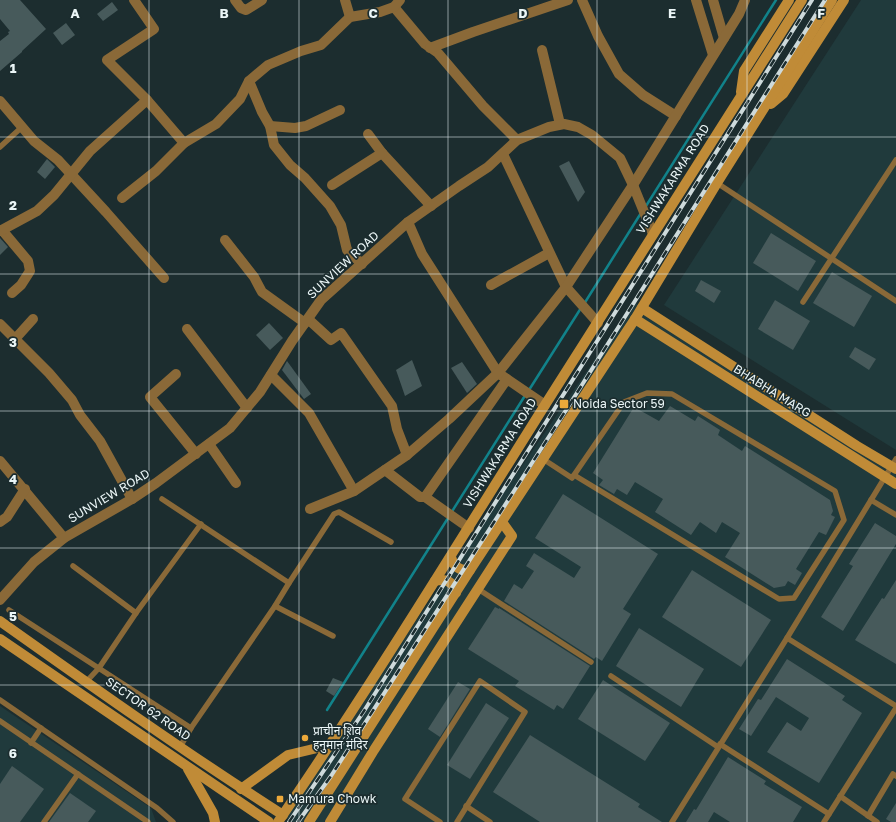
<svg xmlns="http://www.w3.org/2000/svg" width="896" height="822" font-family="'Golos Text','Noto Sans Devanagari',sans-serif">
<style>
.built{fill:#203a3c}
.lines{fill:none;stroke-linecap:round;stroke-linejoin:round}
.stream{stroke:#11828a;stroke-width:2.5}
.building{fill:#475a5b}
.lane{stroke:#8a6938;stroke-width:5.5}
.street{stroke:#8a6938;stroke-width:10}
.secondary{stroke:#c08b37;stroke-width:10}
.rail-casing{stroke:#cedadb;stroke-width:4}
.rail{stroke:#1c2d2f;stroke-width:2.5;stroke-dasharray:8;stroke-linecap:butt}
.grid{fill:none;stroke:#ebf6f7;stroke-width:1;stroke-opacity:0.55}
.poi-dot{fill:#eca93a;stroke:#1c2d2f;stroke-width:1.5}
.labels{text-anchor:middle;stroke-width:3.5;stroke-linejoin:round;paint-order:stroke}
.street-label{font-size:12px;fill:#ebf6f7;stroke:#1c2d2f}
.poi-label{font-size:12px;fill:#ebf6f7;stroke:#1c2d2f;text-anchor:start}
.grid-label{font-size:13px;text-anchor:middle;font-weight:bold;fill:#ebf6f7;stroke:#1c2d2f;stroke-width:3.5;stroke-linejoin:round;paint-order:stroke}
</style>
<rect width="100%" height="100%" fill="#1c2d2f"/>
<g class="built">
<polygon points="861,0 896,0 896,450 664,305"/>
<polygon points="634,302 896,468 896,822 293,822 283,815"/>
<polygon points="0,706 151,808 156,822 0,822"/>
</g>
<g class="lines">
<g class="stream">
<polyline points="646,206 776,0"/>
<polyline points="584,304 641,213"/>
<polyline points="529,390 581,308"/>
<polyline points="451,513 526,394"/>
<polyline points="327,710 448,518"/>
</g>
</g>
<g class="building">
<polygon points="0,0 20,0 46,29 22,51 22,52 0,71 0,41 9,34 8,32 10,31 0,19"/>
<polygon points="112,2 118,10 103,21 97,14"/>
<polygon points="66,23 75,35 62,45 53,33"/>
<polygon points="47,159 55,167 45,179 37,172"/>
<polygon points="569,161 585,192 578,202 559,166"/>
<polygon points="771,233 816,261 798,291 753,263"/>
<polygon points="0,238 8,247 0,255"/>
<polygon points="832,272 872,296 854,327 813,303"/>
<polygon points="701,280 721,291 714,303 695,291"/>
<polygon points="775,300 810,321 793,350 758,329"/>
<polygon points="269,323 283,338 270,350 256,335"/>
<polygon points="855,347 876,359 869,370 849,357"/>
<polygon points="412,360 422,386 405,396 396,370"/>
<polygon points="287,361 311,394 304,399 282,370"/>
<polygon points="462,362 477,384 467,393 451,368"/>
<polygon points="670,406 695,421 698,416 720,430 718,435 742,451 745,446 830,500 833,511 831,515 835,517 826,535 819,532 796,569 802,573 795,585 788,581 785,586 774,588 725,557 740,533 722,522 716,533 700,522 691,535 655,512 663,499 635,482 627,495 617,489 614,494 599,485 603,480 593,473 634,407 659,421"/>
<polygon points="563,494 658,554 623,609 631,614 602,661 596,657 594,659 504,601 514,584 522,589 534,571 526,566 534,553 574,578 581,567 535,538"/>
<polygon points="875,523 896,536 896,544 843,631 821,617 853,566 849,564"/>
<polygon points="692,570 771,620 741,667 662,617"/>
<polygon points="896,580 896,664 855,640 882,598 884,599"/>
<polygon points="495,607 499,609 499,608 590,666 563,709 557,705 554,710 515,686 519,681 468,649"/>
<polygon points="639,628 704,669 681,707 616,666"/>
<polygon points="787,659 845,696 842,700 862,713 819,783 767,752 787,722 801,731 809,718 776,697 751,736 739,729 758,699 761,700"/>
<polygon points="333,678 343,682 334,696 326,691"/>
<polygon points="603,680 670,723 645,761 578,719"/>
<polygon points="458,682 470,689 440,737 428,729"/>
<polygon points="486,703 509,718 470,779 447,765"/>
<polygon points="530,735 640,804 638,807 662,822 540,822 493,792"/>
<polygon points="728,757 766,781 764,784 802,807 793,822 730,822 714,812 708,822 686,822 694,809 696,810"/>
<polygon points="12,766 44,789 20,822 0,822 0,784"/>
<polygon points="70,793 96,811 88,822 49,822"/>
<polygon points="896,803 896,822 891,822 886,819"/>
</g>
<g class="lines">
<g class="lane">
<polyline points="0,147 22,127"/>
<polyline points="717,183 896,301"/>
<polyline points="803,302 896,160"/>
<polyline points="543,459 572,478 624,402 647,393 672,394 835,491 844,520 794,598 779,599 574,475"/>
<polyline points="162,499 289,583"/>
<polyline points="871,500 896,515"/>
<polyline points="73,566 136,613"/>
<polyline points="478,589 591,662"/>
<polyline points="275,606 333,636"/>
<polyline points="9,610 191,728"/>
<polyline points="787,638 896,706"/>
<polyline points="611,676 718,747"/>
<polyline points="86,682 99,668 136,613 201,524"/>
<polyline points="0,700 157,808 173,822"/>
<polyline points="0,721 148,822"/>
<polyline points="31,743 41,728"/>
<polyline points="720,744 829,814"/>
<polyline points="180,747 191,728 275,606 289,583 334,514 339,512 391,542"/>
<polyline points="840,796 877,822"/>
<polyline points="466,806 490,822"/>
<polyline points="868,816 893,774 896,776"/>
<polyline points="44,822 78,774"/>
<polyline points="440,822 405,799 480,681 525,712 457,822"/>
<polyline points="672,822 787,638 896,459"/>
<polyline points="824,822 896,708"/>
</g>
<g class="street">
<polyline points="134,0 154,29 107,60 147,100 184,143"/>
<polyline points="235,0 241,8 246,10 262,0"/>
<polyline points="345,0 350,17"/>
<polyline points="582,0 598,36 619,74 643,95 676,116"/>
<polyline points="696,0 713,55"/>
<polyline points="713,0 724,38"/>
<polyline points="394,7 425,44 438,53 483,106 517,140"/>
<polyline points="430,48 473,32 568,0"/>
<polyline points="542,50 560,124"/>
<polyline points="249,81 262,112 270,126 274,145 290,165 305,178 330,206 341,225 347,250 362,264"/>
<polyline points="0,101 34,141 58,160 106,212 164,278"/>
<polyline points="270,126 295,128 306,126 340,110"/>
<polyline points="368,134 382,153 431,206"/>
<polyline points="503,154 566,287 598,323"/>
<polyline points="332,185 382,153"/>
<polyline points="122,198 156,171 184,143 216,124 240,99 249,81 268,65 301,51 321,45 350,17 380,12 394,7 400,0"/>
<polyline points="408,222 422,254 498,373 545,405"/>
<polyline points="2,230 28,261 30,271 21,285 12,293"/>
<polyline points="0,231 37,211 54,195 90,151 147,100"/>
<polyline points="225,240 254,277 262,292 305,323"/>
<polyline points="491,285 549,253"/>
<polyline points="308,319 331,340 341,333 392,406 397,429 407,455"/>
<polyline points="0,324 49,373 72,400 80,415 100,441 132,499"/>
<polyline points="187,329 247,408"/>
<polyline points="15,339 33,319"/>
<polyline points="176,374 150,397 196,454"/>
<polyline points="271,375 309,413 354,491"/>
<polyline points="209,444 236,483"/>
<polyline points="0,461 64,538"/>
<polyline points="385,470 420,497 425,497"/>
<polyline points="310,509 354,491 407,455 449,419 498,373 566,287 633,185 739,14 745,0"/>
<polyline points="0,522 7,517 25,489"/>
<polyline points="469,528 425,497 507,379"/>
<polyline points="0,600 34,562 64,538 132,499 156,483 230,428 260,392 292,341 321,300 408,222 459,186 488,167 517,140 549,127 564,124 578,127 592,135 620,158 633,185 653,234"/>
</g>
<g class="secondary">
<polyline points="741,92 744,71 789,0"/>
<polyline points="771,104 783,94 844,0"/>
<polyline points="642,308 857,446 896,469"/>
<polyline points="635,319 896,484"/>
<path d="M451,557c2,10 9,14 19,13"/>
<path d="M435,581c11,-3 19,1 21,12"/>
<path d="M0,621c93,66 186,132 283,194"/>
<polyline points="0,639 269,822"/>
<polyline points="188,769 213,813 215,822"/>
<polyline points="241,789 288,755 330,745"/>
<path d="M278,822c93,-136 179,-277 267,-417 85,-135 171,-270 257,-405"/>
<polyline points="309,822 470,570 635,319 717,183 832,0"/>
<polyline points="330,822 374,750 512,536 502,522"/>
</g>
<g class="rail-casing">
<g id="rail">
<polyline points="289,822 364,711 812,0"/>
<polyline points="298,822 331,776 568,407 825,0"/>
</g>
</g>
<use href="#rail" class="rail"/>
</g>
<path class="grid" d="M149,0v822M299,0v822M448,0v822M597,0v822M747,0v822M0,137h896M0,274h896M0,411h896M0,548h896M0,685h896"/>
<g class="poi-dot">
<rect x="559" y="399" width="10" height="10" rx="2"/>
<circle cx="305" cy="738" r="4"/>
<rect x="276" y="795" width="8" height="8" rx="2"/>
</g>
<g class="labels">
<g class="street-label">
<text transform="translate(673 179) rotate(-58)" y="4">VISHWAKARMA ROAD</text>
<text transform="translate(343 265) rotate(-43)" y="4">SUNVIEW ROAD</text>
<text transform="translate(772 391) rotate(32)" y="4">BHABHA MARG</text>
<text transform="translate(500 453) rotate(-58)" y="4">VISHWAKARMA ROAD</text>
<text transform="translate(109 496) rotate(-31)" y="4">SUNVIEW ROAD</text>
<text transform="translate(148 709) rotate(35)" y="4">SECTOR 62 ROAD</text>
</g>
<g class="poi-label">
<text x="573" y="408">Noida Sector 59</text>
<text x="313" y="735">प्राचीन शिव<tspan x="313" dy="14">हनुमान मंदिर</tspan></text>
<text x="288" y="803">Mamura Chowk</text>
</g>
</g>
<g class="grid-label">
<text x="75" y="18">A</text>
<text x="224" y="18">B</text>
<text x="373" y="18">C</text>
<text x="523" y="18">D</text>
<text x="672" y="18">E</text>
<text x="821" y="18">F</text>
<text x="13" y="73">1</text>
<text x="13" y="210">2</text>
<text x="13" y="347">3</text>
<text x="13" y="484">4</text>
<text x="13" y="621">5</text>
<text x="13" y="758">6</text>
</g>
</svg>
